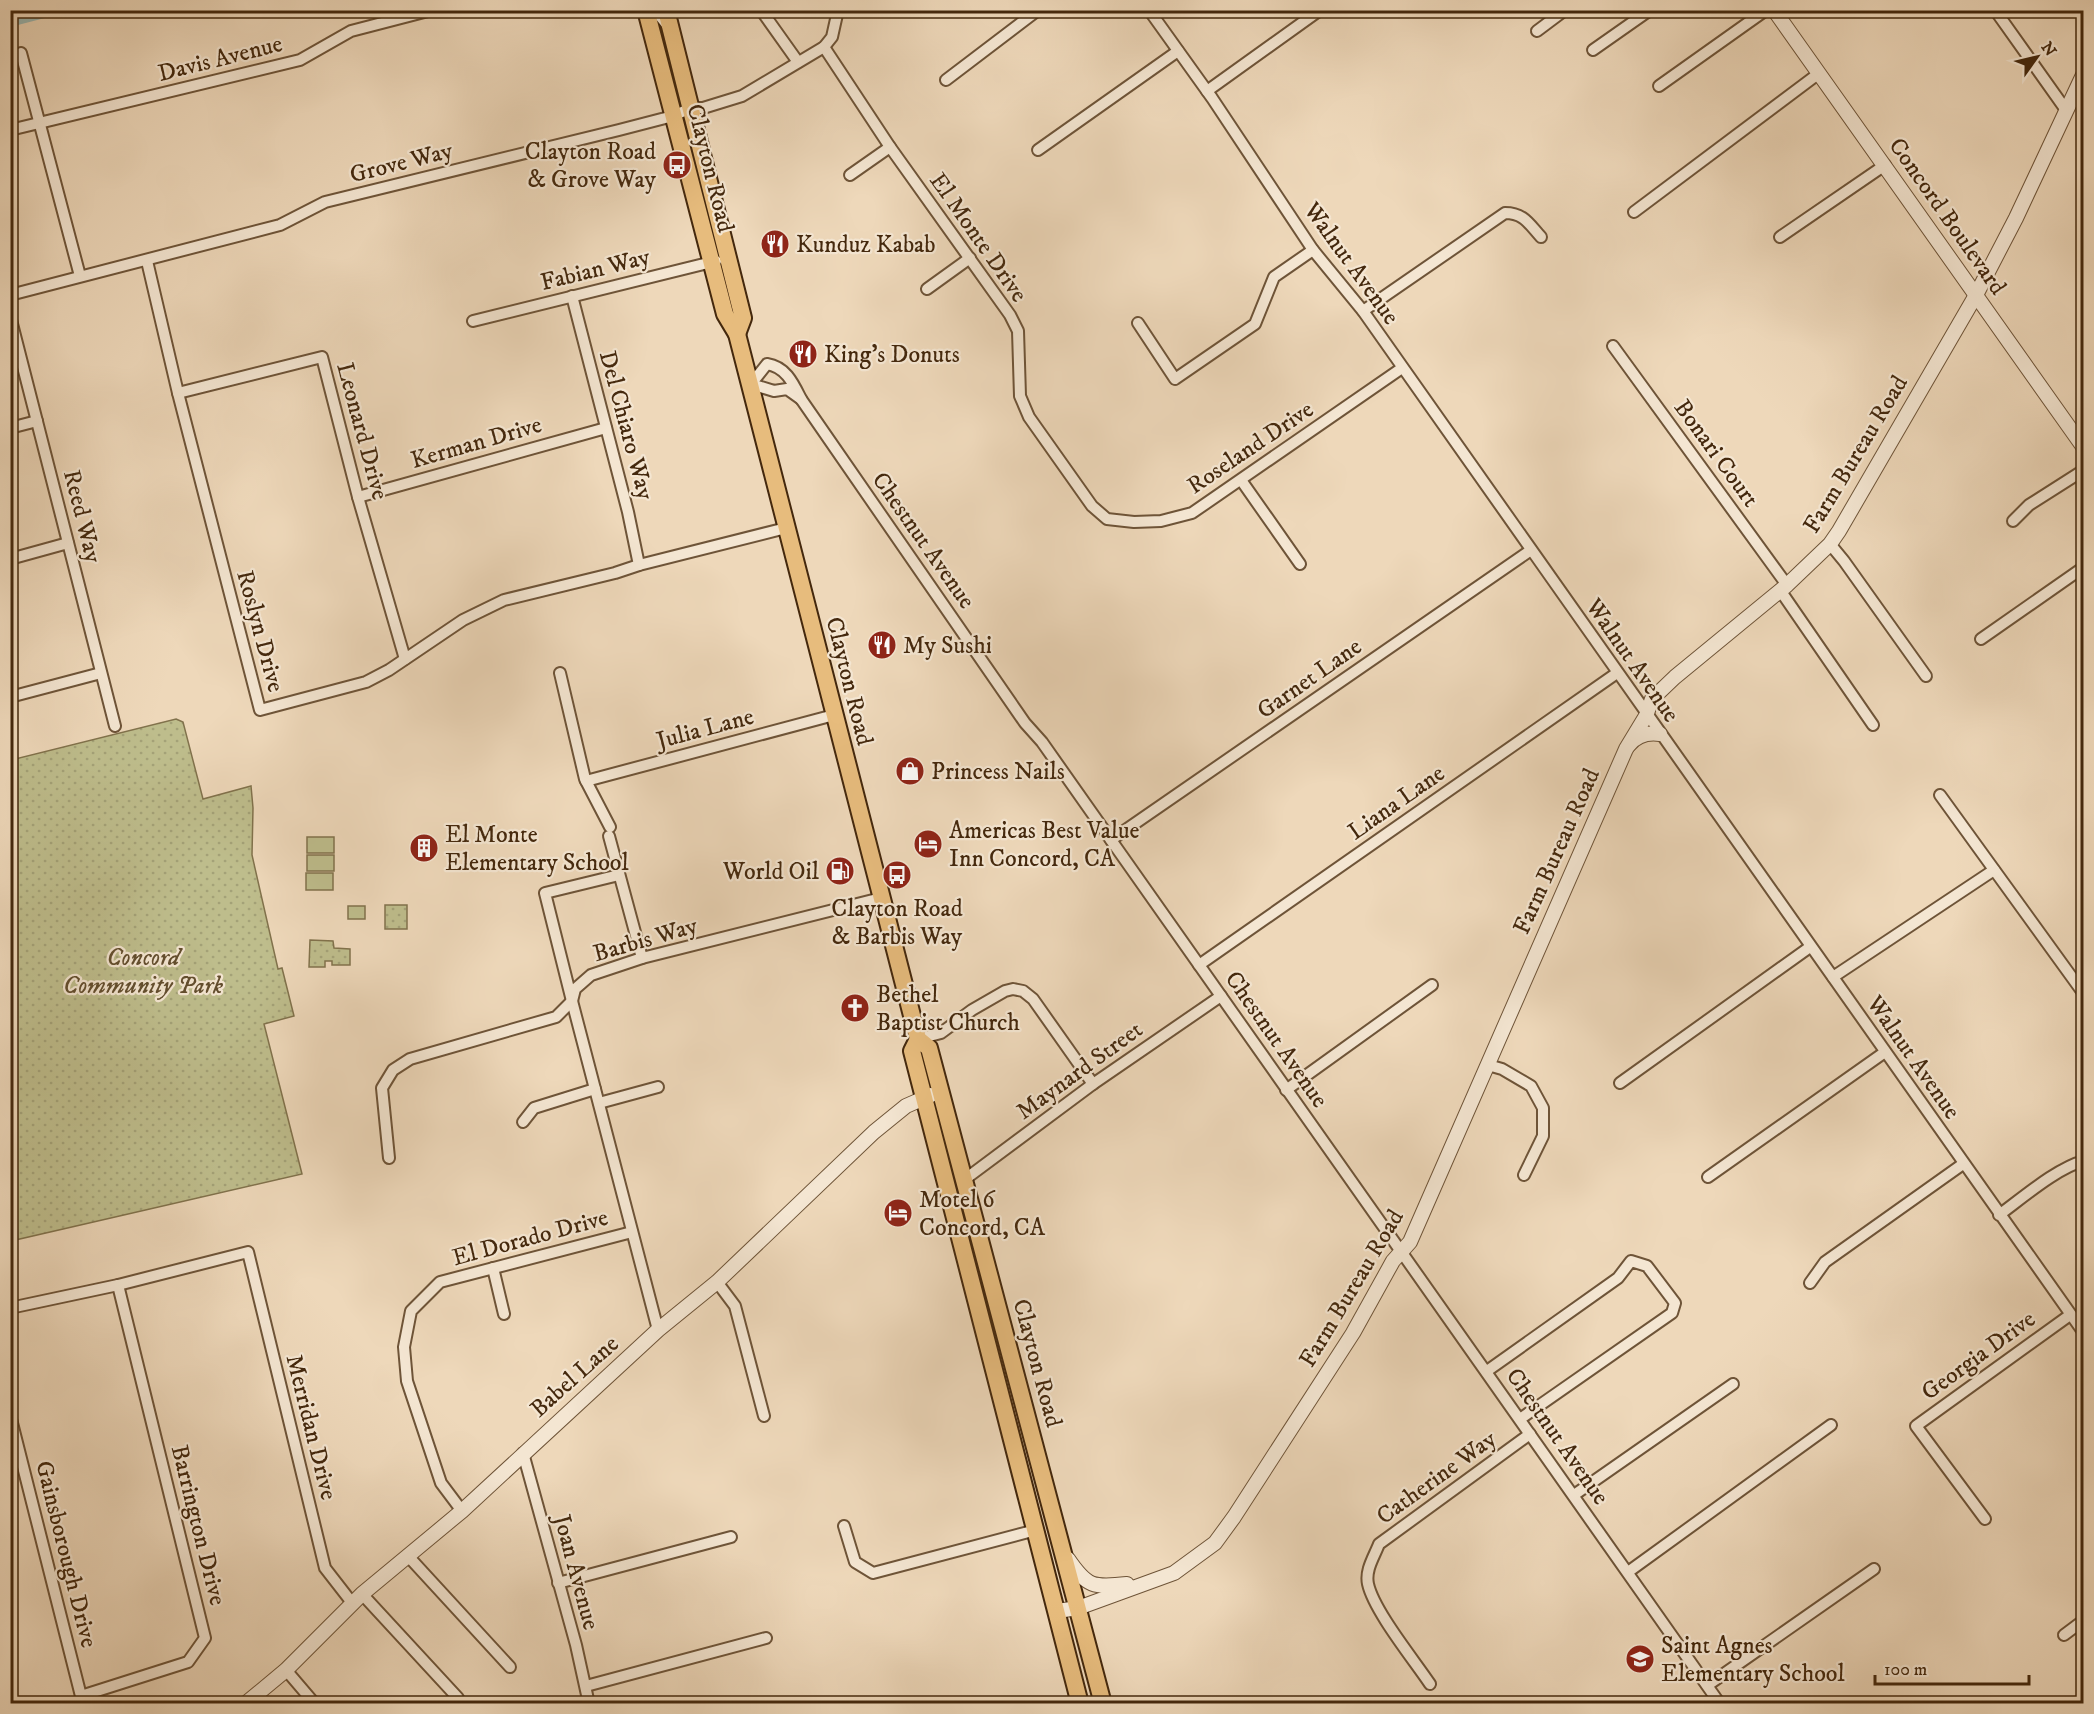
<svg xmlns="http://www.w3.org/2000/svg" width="2094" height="1714" font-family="'IM FELL DW Pica',serif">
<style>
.grass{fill:#bebd8c;stroke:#81724c;stroke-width:1.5}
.park{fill:url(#park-dots);stroke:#81724c;stroke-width:1.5}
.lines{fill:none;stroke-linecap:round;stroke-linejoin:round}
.canal{stroke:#9ab9b5;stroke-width:10}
.minor-casing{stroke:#6e5438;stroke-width:14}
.tertiary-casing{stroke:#6e5438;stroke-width:16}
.primary-casing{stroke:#44280d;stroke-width:20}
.minor{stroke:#f4e6d2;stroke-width:10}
.tertiary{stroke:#f4e6d2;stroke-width:14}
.primary{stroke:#e7bc7d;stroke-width:16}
.labels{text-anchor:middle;stroke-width:4.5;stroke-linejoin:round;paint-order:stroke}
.street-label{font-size:24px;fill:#44280d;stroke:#f4e6d2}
.poi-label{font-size:24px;fill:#44280d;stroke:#f4e6d2;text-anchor:start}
.park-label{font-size:24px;font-style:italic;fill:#624d2d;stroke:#f4e6d2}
</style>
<defs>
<pattern id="park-dots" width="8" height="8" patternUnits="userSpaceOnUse" patternTransform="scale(1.5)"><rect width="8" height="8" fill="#bebd8c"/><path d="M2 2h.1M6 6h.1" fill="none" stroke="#a4a278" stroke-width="1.8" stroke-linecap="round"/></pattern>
</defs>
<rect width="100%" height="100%" fill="#eed8ba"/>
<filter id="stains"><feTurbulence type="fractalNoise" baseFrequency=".00333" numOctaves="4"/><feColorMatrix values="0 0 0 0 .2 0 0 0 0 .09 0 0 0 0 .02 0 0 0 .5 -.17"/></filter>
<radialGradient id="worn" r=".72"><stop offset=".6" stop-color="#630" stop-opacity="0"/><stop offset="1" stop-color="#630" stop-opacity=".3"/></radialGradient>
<g class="grass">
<rect x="307" y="837" width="27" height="16"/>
<rect x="307" y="855" width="27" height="16"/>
<rect x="306" y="873" width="27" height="17"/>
<rect x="348" y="906" width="17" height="13"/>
</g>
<g class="park">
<polygon points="176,719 183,722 203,799 251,786 253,808 252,855 278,969 282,968 294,1016 264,1024 302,1174 11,1241 11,760"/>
<rect x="385" y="905" width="22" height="24"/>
<polygon points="310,940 333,941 334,948 350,949 350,965 332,965 332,961 325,961 325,967 309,967"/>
</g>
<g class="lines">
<polyline class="canal" points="10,22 56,10"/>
<g class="minor-casing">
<g id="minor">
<polyline points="655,10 667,25"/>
<polyline points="761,10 798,62"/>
<polyline points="1149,10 1212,98 1313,250 1363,311 2084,1333"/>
<polyline points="1995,10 2066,110"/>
<polyline points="1537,31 1565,10"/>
<polyline points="824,47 890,147 1010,315 1018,331 1020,396 1029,417 1092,506 1107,519 1134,522 1161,521 1192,513 1402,368"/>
<polyline points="1593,50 1650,10"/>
<polyline points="21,53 80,276"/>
<polyline points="946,80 1038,10"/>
<polyline points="1659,86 1766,10"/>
<polyline points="1207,91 1320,10"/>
<polyline points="10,130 300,60 351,31 432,10"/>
<polyline points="1038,150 1178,51"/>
<polyline points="850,175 890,147"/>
<polyline points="1634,212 1818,74"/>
<polyline points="1780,237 1885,165"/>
<polyline points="147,261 178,393 260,710 366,682 389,670 463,620 504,600 615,573 639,565 786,528"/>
<polyline points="927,289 970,258"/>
<polyline points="10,295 280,225 325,202 619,130 673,116 691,108 703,108 742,96 824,47 832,37 838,10"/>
<polyline points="572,296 628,512 639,565"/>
<path d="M1363,311l142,-98c19,0 24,11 36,24"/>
<polyline points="10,316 115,726"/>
<polyline points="473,321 716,261"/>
<polyline points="1138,323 1175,379 1255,324 1274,277 1313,250"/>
<polyline points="1613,346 1787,585"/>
<path d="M767,364c19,3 26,19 34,35l-14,-10 -13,2 -23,-7z"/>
<polyline points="178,393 322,357 358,497 405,659"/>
<polyline points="801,399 1025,723 1042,742 1111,840 1720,1704"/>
<polyline points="10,428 37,421"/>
<polyline points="1241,480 1300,564"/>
<polyline points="358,497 606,428"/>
<polyline points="2013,521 2029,505 2084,470"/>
<polyline points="1830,544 1844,561 1926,676"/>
<polyline points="10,559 68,543"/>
<polyline points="1780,590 1873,725"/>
<polyline points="1981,639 2084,567"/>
<polyline points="560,673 585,779 610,827"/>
<polyline points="10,697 101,673"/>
<polyline points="586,781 834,715"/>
<polyline points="1940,795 2084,994"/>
<polyline points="609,836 642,958"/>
<polyline points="1111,840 1531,550"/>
<polyline points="619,875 545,893 572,1001 658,1330"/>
<polyline points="1199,965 1617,673"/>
<polyline points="1833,977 1994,870"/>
<polyline points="918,1039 941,1033 972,1010 1005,991 1013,989 1023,991 1033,999 1093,1084"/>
<polyline points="1488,1065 1502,1069 1531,1086 1543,1108 1543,1136 1524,1175"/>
<polyline points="1620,1083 1810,947"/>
<polyline points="1286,1090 1432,985"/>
<polyline points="599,1103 658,1087"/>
<polyline points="523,1122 534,1108 595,1089"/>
<polyline points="389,1158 382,1088 393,1070 410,1059 556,1017 572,1001 575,989 591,975 642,958 881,898"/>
<polyline points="1708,1177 1885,1052"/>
<polyline points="964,1180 1093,1084 1221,996"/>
<path d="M1999,1215c22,-16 59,-48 85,-54"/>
<polyline points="493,1268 504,1314"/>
<polyline points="717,1282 735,1306 764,1416"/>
<polyline points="1810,1283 1825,1262 1963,1164"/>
<polyline points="10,1308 118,1285 248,1252 325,1568 353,1604"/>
<polyline points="1487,1371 1618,1278 1631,1261 1647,1266 1675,1303 1672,1313 1520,1419"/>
<polyline points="10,1415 83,1704"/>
<polyline points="523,1453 576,1645 589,1704"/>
<polyline points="1574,1495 1733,1384"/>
<polyline points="462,1511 441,1483 407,1381 404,1347 411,1311 440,1282 632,1232"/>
<polyline points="1985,1519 1916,1426 2070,1315"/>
<polyline points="844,1526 855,1562 873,1573 1036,1530"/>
<polyline points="408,1556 510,1667"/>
<polyline points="1628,1572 1831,1425"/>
<polyline points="558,1583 731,1537"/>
<polyline points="362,1594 458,1698"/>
<polyline points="2064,1635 2084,1620"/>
<polyline points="286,1670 315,1704"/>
<path d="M1430,1684c-16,-24 -56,-73 -62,-100 -3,-14 6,-27 11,-40l151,-110"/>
<polyline points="1708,1685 1874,1569"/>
<polyline points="586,1686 766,1638"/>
<polyline points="81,1696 188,1662 205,1638 118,1285"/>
</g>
</g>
<g class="tertiary-casing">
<g id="tertiary">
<polyline points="1774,10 2084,448"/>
<path d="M1629,745c8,-10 18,-13 31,-11"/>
<path d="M1068,1559c19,28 25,29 59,25"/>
<polyline points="1057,1611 1078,1608 1174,1573 1215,1543 1234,1517 1353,1333 1393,1261 1410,1242 1626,749 1646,716 1652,699 1675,677 1787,585 1830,544 1839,531 1976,295 2016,218 2084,73"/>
<polyline points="245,1704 286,1670 362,1594 462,1511 658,1330 717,1282 874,1132 906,1106 931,1095"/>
</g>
</g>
<g class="primary-casing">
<g id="primary">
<polyline points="646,10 725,314 737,334 918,1039 929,1048 1103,1704"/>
<polyline points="666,10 743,318 737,334"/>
<polyline points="918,1039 912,1051 1080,1704"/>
</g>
</g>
<use href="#minor" class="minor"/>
<use href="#tertiary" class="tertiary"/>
<use href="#primary" class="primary"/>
</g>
<defs>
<g id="bus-disc" transform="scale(1.5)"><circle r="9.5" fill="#8f2418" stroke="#f4e6d2"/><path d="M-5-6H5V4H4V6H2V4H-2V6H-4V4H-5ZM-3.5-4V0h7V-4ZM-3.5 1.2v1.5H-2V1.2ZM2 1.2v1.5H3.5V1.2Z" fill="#fff"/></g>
<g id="restaurant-disc" transform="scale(1.5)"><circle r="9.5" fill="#8f2418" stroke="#f4e6d2"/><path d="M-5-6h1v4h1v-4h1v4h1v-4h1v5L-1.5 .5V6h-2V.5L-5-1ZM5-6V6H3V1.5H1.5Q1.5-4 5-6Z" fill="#fff"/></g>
<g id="shop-disc" transform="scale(1.5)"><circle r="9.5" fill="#8f2418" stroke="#f4e6d2"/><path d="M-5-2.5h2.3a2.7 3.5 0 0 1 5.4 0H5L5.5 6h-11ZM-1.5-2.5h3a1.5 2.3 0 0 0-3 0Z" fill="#fff"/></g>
<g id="hotel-disc" transform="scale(1.5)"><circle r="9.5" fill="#8f2418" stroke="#f4e6d2"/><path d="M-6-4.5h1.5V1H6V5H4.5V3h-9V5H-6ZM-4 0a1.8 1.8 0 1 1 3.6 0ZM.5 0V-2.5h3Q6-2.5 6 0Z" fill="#fff"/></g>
<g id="building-disc" transform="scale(1.5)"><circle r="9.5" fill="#8f2418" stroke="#f4e6d2"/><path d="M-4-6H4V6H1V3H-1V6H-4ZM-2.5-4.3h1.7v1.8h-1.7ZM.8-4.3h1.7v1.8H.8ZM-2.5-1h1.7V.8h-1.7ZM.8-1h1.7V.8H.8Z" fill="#fff"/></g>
<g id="fuel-disc" transform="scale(1.5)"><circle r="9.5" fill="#8f2418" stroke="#f4e6d2"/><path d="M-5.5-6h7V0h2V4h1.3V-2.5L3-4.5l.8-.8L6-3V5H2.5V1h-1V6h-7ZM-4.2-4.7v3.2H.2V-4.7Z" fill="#fff"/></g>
<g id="church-disc" transform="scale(1.5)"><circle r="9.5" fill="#8f2418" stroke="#f4e6d2"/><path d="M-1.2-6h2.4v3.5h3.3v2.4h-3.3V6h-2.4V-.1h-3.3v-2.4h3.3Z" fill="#fff"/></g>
<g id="school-disc" transform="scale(1.5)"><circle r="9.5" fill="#8f2418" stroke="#f4e6d2"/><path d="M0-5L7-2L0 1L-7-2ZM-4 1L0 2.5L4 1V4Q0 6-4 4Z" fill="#fff"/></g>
</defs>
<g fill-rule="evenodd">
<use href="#bus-disc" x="677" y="165"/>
<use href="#restaurant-disc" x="775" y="244"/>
<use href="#restaurant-disc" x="803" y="354"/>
<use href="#restaurant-disc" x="882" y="645"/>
<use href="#shop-disc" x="910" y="771"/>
<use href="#hotel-disc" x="928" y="844"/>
<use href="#building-disc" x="424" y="848"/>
<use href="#fuel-disc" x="840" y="871"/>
<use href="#bus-disc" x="897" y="875"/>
<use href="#church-disc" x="855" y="1008"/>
<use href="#hotel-disc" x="898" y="1213"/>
<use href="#school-disc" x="1640" y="1659"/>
</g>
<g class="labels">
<g class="street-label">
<text transform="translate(220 58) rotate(-14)" y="8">Davis Avenue</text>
<text transform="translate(401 162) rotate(-14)" y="8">Grove Way</text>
<text transform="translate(711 168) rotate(76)" y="8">Clayton Road</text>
<text transform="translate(1948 216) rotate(55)" y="8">Concord Boulevard</text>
<text transform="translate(979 237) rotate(55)" y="8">El Monte Drive</text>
<text transform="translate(1352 263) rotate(54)" y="8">Walnut Avenue</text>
<text transform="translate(595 269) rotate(-14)" y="8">Fabian Way</text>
<text transform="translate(627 425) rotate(75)" y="8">Del Chiaro Way</text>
<text transform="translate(363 431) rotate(75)" y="8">Leonard Drive</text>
<text transform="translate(476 442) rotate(-16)" y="8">Kerman Drive</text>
<text transform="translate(1250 447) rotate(-34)" y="8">Roseland Drive</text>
<text transform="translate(1717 453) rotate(54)" y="8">Bonari Court</text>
<text transform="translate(1855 454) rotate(-59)" y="8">Farm Bureau Road</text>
<text transform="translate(83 516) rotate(76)" y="8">Reed Way</text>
<text transform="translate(924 540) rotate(55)" y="8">Chestnut Avenue</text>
<text transform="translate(261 631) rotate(75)" y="8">Roslyn Drive</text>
<text transform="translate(1633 660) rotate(55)" y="8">Walnut Avenue</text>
<text transform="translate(1309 678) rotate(-35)" y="8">Garnet Lane</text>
<text transform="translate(850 681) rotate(76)" y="8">Clayton Road</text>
<text transform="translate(705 728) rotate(-15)" y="8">Julia Lane</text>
<text transform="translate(1396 802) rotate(-35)" y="8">Liana Lane</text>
<text transform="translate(1556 851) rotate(-66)" y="8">Farm Bureau Road</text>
<text transform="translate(645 939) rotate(-16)" y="8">Barbis Way</text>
<text transform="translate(1277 1039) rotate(55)" y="8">Chestnut Avenue</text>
<text transform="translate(1914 1057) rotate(55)" y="8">Walnut Avenue</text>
<text transform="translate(1079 1070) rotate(-36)" y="8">Maynard Street</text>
<text transform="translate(530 1237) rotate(-15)" y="8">El Dorado Drive</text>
<text transform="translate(1351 1288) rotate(-59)" y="8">Farm Bureau Road</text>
<text transform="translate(1978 1355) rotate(-36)" y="8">Georgia Drive</text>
<text transform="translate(1038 1363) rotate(75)" y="8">Clayton Road</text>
<text transform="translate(574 1376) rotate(-42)" y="8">Babel Lane</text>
<text transform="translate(312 1427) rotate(76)" y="8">Merridan Drive</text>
<text transform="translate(1558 1436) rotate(55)" y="8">Chestnut Avenue</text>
<text transform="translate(1436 1477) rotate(-36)" y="8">Catherine Way</text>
<text transform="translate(199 1525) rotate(76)" y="8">Barrington Drive</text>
<text transform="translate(67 1554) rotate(76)" y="8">Gainsborough Drive</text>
<text transform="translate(577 1572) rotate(75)" y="8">Joan Avenue</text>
</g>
<g class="poi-label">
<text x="656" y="159" text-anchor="end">Clayton Road<tspan x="656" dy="28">&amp; Grove Way</tspan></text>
<text x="796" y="252">Kunduz Kabab</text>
<text x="824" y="362">King's Donuts</text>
<text x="903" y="653">My Sushi</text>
<text x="931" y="779">Princess Nails</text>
<text x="949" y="838">Americas Best Value<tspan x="949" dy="28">Inn Concord, CA</tspan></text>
<text x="445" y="842">El Monte<tspan x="445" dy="28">Elementary School</tspan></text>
<text x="819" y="879" text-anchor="end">World Oil</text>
<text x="897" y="916" text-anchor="middle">Clayton Road<tspan x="897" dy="28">&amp; Barbis Way</tspan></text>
<text x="876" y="1002">Bethel<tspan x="876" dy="28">Baptist Church</tspan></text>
<text x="919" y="1207">Motel 6<tspan x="919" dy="28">Concord, CA</tspan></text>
<text x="1661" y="1653">Saint Agnes<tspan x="1661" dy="28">Elementary School</tspan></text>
</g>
<g class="park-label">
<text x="143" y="965">Concord<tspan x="143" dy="28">Community Park</tspan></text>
</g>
</g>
<rect width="2094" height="1714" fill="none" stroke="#eed8ba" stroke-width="36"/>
<rect x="12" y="12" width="2070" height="1690" fill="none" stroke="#44280d" stroke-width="3"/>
<rect x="18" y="18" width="2058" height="1678" fill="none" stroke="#44280d" stroke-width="1.5"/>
<g transform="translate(2037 57) rotate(56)" stroke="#f4e6d2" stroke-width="4.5" paint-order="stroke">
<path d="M0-4.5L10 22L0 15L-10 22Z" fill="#44280d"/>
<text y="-9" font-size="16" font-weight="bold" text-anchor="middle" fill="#44280d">N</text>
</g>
<path d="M1875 1675v9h154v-9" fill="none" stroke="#44280d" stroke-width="3"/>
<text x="1884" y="1675" font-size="18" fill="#44280d" stroke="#f4e6d2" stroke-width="4.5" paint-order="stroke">100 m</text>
<rect width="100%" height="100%" filter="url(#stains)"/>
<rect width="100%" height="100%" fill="url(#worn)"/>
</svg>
